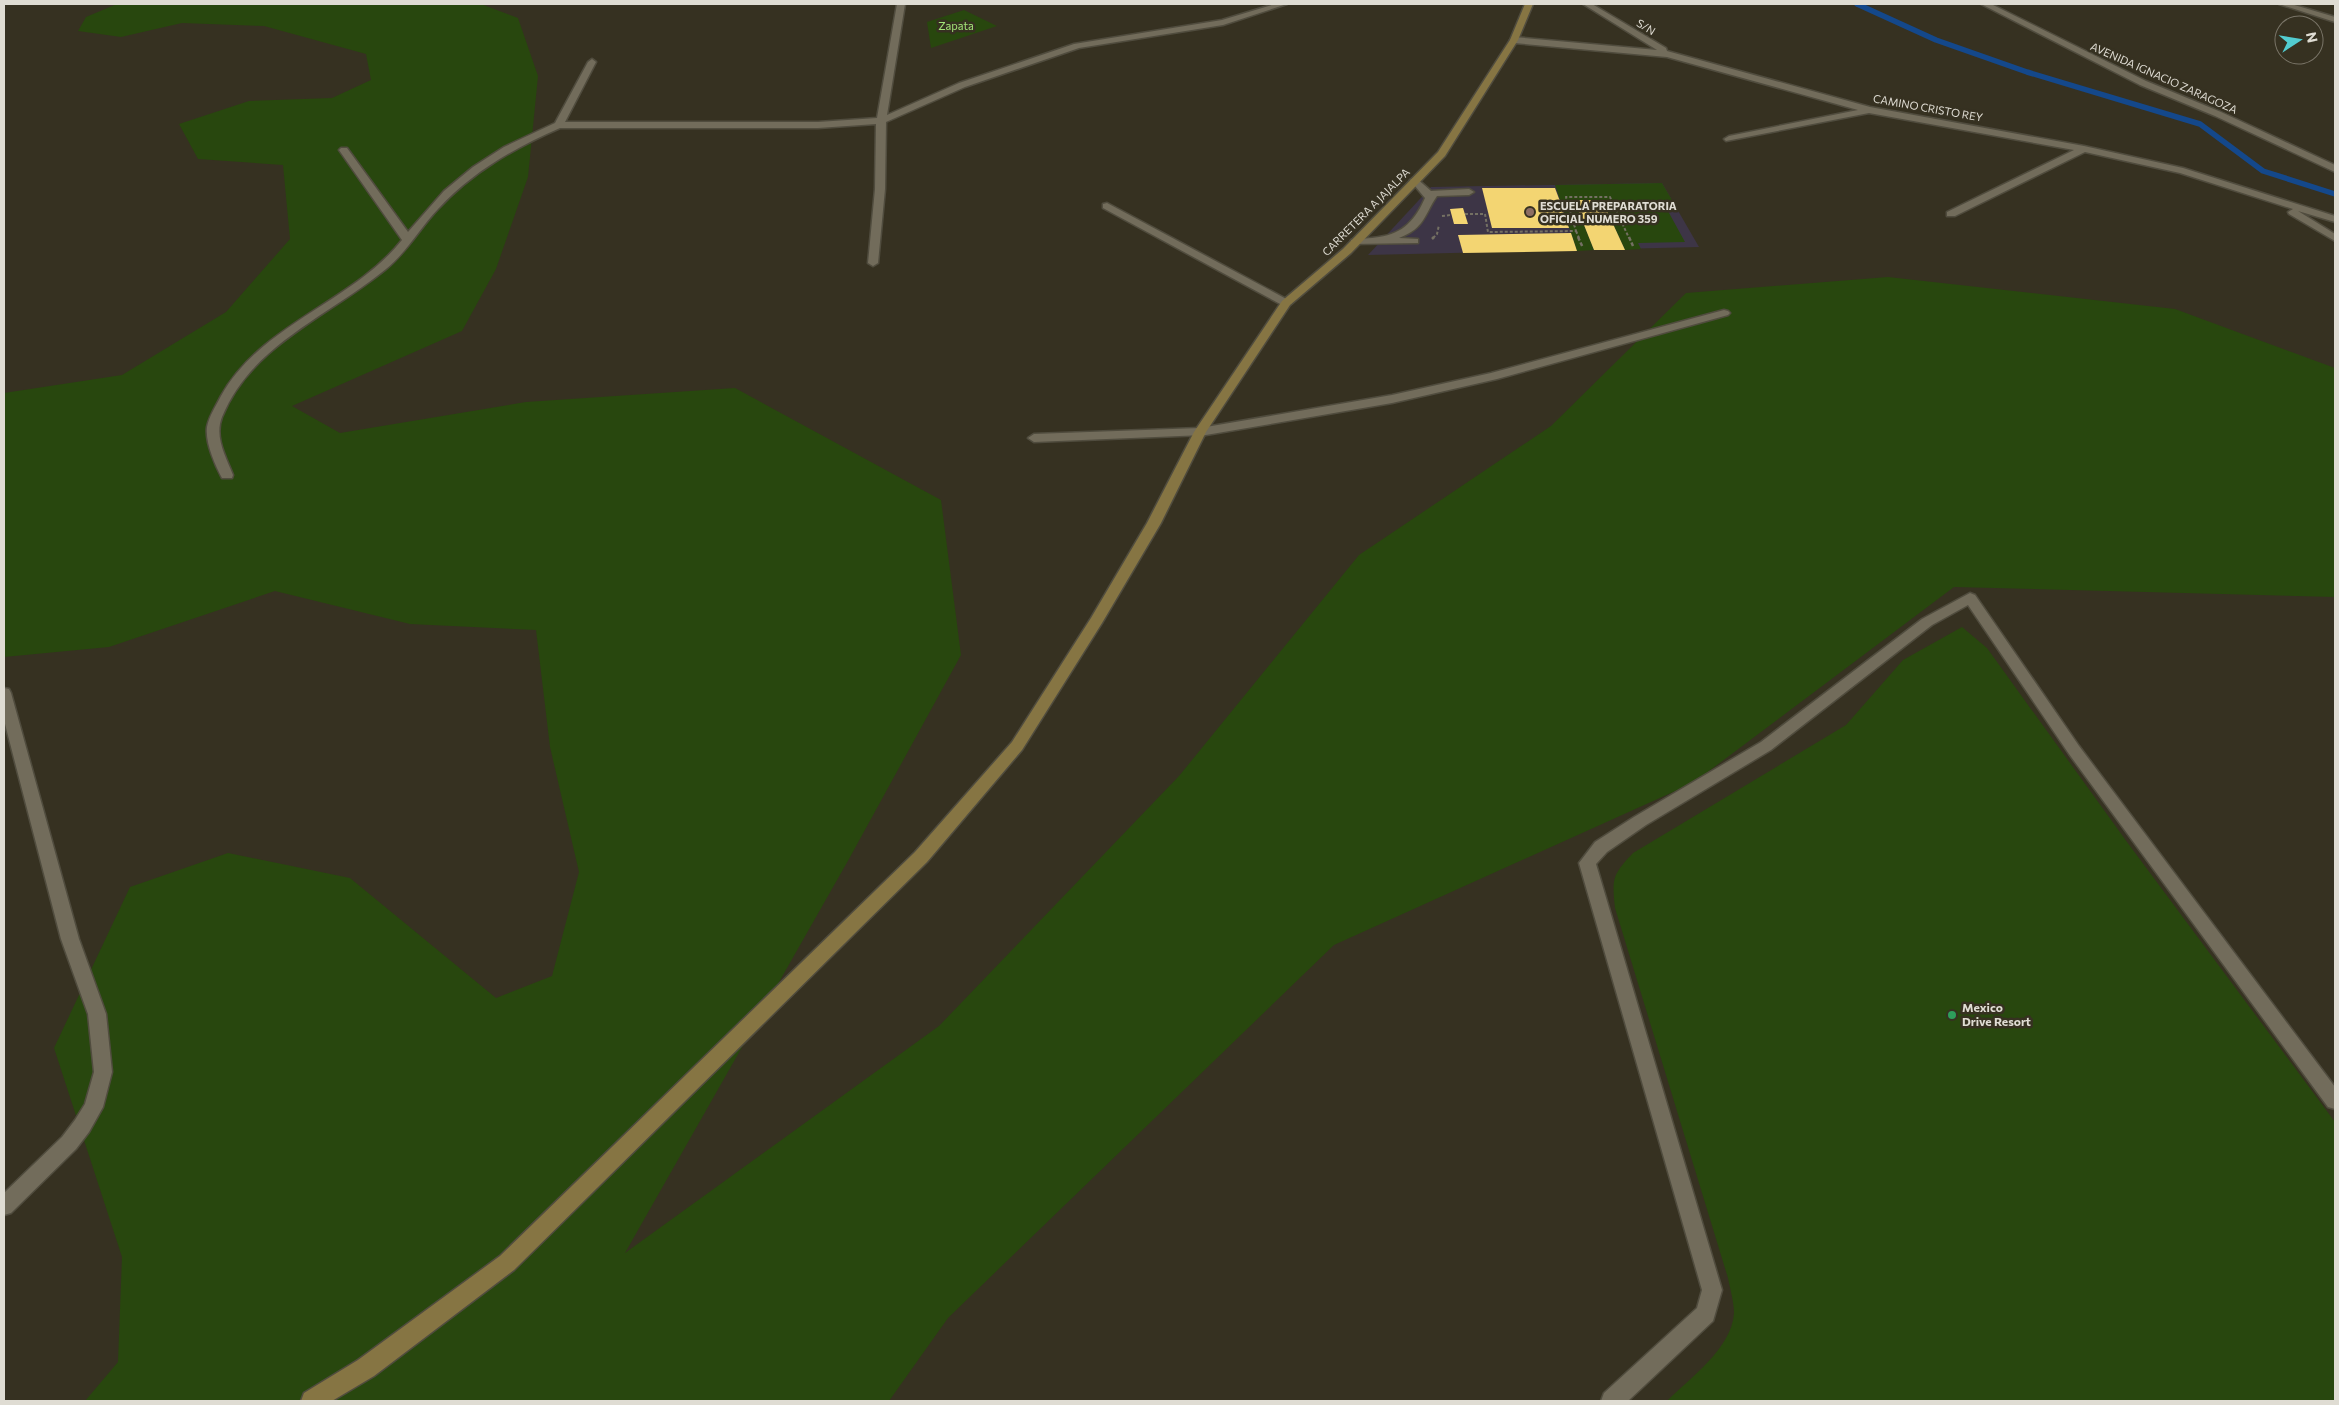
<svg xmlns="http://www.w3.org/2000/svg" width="2339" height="1405" font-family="Commissioner,sans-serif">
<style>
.education{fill:#3d3546}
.green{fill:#28470e}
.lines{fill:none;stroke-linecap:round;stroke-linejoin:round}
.stream{stroke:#14488b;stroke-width:5.5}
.building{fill:#f3d572}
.lane-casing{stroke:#504c3e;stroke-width:3}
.street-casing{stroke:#504c3e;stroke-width:3}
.secondary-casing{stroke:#504c3e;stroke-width:3}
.path-far1{stroke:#747063;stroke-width:2;stroke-dasharray:3 2;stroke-linecap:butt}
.path{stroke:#747063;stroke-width:2.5;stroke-dasharray:4 2;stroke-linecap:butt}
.lane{fill:#726c5b;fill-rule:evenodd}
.street{fill:#726c5b;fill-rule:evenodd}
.secondary{fill:#867543;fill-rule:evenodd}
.education-dot{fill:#8d6e63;stroke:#363121;stroke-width:2}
.leisure-dot{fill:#2e9e5b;stroke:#363121;stroke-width:2}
.labels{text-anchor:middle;stroke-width:5;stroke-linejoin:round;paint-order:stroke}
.far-park-label{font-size:11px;fill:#a3e478;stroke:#363121}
.far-street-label{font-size:11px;fill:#dfdcd3;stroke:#363121}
.far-poi-label{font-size:11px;font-weight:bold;fill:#dfdcd3;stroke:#363121;text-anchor:start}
.poi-label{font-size:12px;font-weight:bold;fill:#dfdcd3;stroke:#363121;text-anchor:start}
</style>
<rect width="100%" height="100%" fill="#363121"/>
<polygon class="education" points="1662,183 1699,247 1368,255 1431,187"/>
<g class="green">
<polygon points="117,4 481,4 518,18 538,76 528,177 496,269 462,331 292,406 340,433 526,402 735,388 941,500 961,655 849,859 625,1253 939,1026 1179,776 1359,555 1551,426 1686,293 1888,277 2175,309 2335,368 2335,597 1954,587 1693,783 1334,945 948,1318 889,1401 85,1401 118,1362 122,1257 54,1048 130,887 228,853 350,878 496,998 552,976 579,872 550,747 536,630 410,624 275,591 109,647 4,657 4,393 122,375 226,312 290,239 283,165 198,159 179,124 249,101 332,98 371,80 366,54 264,26 182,23 121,37 78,31 86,17"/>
<polygon points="964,10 997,26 931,48 927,22"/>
<polygon points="1662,183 1672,200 1663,202 1685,242 1638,243 1641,249 1625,250 1602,200 1574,200 1594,250 1577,251 1555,185"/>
<path d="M1962,627l25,21 140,194 208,280v279h-668c23,-23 65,-53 67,-88 0,-11 -4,-24 -6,-35l-113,-370c-3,-29 -3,-33 18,-55l213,-128 57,-65z"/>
</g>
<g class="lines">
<polyline class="stream" points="1857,4 1936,40 2027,72 2200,124 2263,171 2335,194"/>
</g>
<g class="building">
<polygon points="1482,188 1555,188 1561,204 1540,205 1561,205 1569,228 1492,228"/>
<polygon points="1574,200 1602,200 1625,250 1594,250"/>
<polygon points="1463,208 1468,224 1454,224 1450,209"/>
<polygon points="1571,233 1577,251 1463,253 1458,235"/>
</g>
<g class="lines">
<g class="lane-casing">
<g id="lane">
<path d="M1415,177l16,14 38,-2 5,3 -5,3 -32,1c-13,19 -12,32 -38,42l19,1v4l-67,1v-4c9,-2 19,-1 28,-3 24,-3 37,-18 46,-39l-15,-18z"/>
<polygon points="1200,428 1204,429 1206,432 1204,435 1034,442 1028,438 1034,434"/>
</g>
</g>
<g class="street-casing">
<g id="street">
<path d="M897,4h8l-18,111 72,-32 115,-39 148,-24 53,-16h12l-64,21 -144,23 -114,39 -79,35 -1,67 -7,74 -5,3 -5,-3 7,-74 1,-65 -58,4h-258c-46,20 -88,44 -122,81 -18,19 -31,43 -52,60 -57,47 -135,76 -164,148 -8,20 4,40 11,58l-1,3h-10c-7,-13 -17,-36 -15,-51 2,-11 9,-21 14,-31 41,-73 131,-93 181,-156l-63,-90 2,-2h6l61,84 36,-41 29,-24 31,-20 51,-24 33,-61 4,-3 4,3 -31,60h253l59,-4z"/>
<polygon points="1583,4 1592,4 1666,48 1667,51 1870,107 2084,146 2183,168 2335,216 2335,222 2298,211 2335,234 2335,241 2289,214 2288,212 2293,209 2180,173 2085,152 1955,216 1947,216 1947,212 2074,150 1869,113 1726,141 1724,139 1729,136 1858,110 1667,57 1514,43 1510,40 1514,37 1657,50"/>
<polygon points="1981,4 1991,4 2146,81 2221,112 2335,165 2335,172 2215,116 2140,85"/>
<polygon points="2279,4 2291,4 2335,17 2335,22"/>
<polygon points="1107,203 1290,301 1292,303 1286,306 1282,305 1103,208 1103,204"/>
<polygon points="1724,310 1728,311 1730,313 1728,315 1497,379 1392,403 1200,436 1194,432 1200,428 1392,395 1491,373"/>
<polygon points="1970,593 1975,595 2079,746 2335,1087 2335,1109 2328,1107 2069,754 1968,605 1932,625 1771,750 1646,825 1607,852 1596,864 1722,1290 1713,1321 1628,1401 1601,1401 1604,1393 1697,1308 1702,1290 1579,863 1595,842 1634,817 1761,742 1922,619"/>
<polygon points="4,688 9,689 11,693 79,939 106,1014 112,1072 103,1107 89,1132 76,1149 11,1213 4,1215 4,1193 62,1137 75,1120 85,1104 94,1072 88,1014 61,939 4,720"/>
</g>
</g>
<g class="secondary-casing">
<polygon id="secondary" points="1525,4 1533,4 1518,40 1445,156 1351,253 1290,305 1206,432 1161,523 1102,623 1022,750 927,862 514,1270 374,1376 332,1401 301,1401 304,1393 358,1360 500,1256 915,852 1012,742 1091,618 1147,523 1194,432 1282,301 1343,249 1438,152 1510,40"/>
</g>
<g class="path-far1">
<polyline points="1465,214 1485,214 1488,232 1576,231 1566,197 1610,197 1629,238"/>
<polyline points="1442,216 1451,215"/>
<polyline points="1576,231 1579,238"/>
<polyline points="1433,238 1437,234 1439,225"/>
</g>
<g class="path">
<polyline points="1578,237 1583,248"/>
<polyline points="1629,237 1633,246"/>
<polyline points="1432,239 1434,237"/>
</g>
<use href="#lane" class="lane"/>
<use href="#street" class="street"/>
<use href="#secondary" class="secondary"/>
</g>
<circle class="education-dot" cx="1530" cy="212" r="5"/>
<circle class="leisure-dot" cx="1952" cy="1015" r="5"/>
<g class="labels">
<g class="far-park-label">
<text x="956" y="30">Zapata</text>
</g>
<g class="far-street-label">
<text transform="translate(1646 27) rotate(32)" y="4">S/N</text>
<text transform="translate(2164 78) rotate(24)" y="4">AVENIDA IGNACIO ZARAGOZA</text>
<text transform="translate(1928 108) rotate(10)" y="4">CAMINO CRISTO REY</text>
<text transform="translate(1366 212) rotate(-45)" y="4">CARRETERA A JAJALPA</text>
</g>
<g class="far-poi-label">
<text x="1540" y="210">ESCUELA PREPARATORIA<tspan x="1540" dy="13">OFICIAL NUMERO 359</tspan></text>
</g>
<g class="poi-label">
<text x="1962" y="1012">Mexico<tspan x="1962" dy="14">Drive Resort</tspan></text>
</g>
</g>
<rect width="2339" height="1405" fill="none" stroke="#dfdcd3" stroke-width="10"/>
<g transform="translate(2299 40) rotate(78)"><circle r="24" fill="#363121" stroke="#7a7568"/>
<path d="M0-4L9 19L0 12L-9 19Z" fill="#52ccd0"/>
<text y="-8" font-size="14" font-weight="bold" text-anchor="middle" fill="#dfdcd3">N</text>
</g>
</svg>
